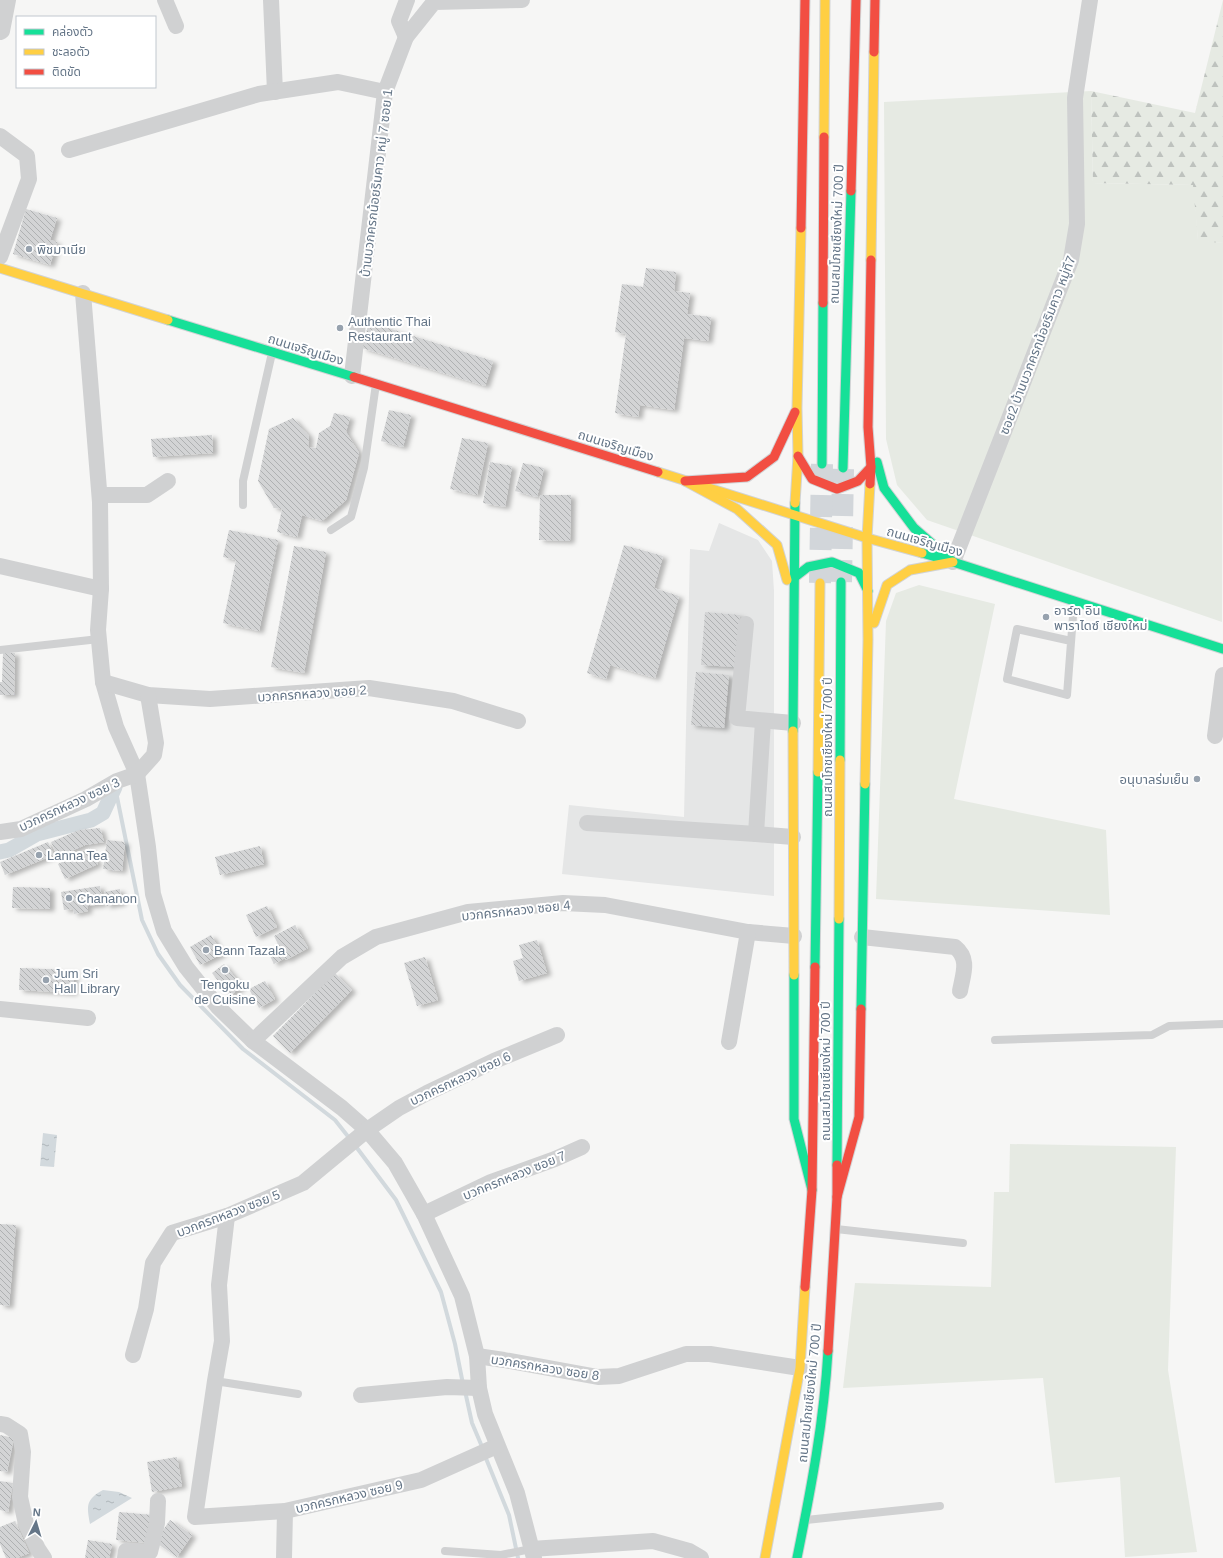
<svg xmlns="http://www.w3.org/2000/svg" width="1223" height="1558" font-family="Helvetica,'Noto Sans Thai',sans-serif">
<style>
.built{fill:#e5e6e6}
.grass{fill:#e6eae3}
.forest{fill:url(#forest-firs)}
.water{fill:url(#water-ripples)}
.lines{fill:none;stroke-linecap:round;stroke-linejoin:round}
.stream{stroke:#d2d9dd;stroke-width:4}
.canal{stroke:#d2d9dd;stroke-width:15}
.building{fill:url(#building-back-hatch);filter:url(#shadow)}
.primary-tunnel{stroke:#d2d6da;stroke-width:22;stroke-dasharray:22 11;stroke-linecap:butt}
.fast-casing{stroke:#d1d3d5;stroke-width:11}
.slow-casing{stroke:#d1d3d5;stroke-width:11}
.jam-casing{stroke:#d1d3d5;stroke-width:11}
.lane{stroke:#d0d1d2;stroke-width:8}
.street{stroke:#d0d1d2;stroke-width:16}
.fast{stroke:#16e098;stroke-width:9}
.slow{stroke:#ffcf43;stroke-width:9}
.jam{stroke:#f24e42;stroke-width:9}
.poi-dot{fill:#97a2ae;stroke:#fff;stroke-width:1.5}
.labels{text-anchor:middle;stroke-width:4;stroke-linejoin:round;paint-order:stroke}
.street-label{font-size:13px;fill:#647587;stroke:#fff}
.poi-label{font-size:13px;fill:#647587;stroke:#fff;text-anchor:start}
</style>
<defs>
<pattern id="forest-firs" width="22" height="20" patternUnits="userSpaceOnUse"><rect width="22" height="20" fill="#e6eae3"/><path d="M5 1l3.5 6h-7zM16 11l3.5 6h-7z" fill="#bec2be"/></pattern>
<pattern id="water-ripples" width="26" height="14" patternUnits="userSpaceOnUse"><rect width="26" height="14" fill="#d2d9dd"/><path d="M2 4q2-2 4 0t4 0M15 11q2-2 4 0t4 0" fill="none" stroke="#aeb5b9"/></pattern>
<pattern id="building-back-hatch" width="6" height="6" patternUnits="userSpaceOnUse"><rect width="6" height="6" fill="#d3d4d5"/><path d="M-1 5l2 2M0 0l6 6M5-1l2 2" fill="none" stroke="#afb1b2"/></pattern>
<filter id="shadow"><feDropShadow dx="4.5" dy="2.5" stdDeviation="2" flood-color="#0004"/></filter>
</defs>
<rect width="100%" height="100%" fill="#f6f6f5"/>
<polygon class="built" points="719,523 758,540 772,561 774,591 774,896 562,874 569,805 684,817 690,549 709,551"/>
<g class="grass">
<polygon points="1091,91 1093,183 1194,185 1198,240 1223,243 1222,622 927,520 897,485 886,439 884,102"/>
<polygon points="919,585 995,604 954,799 1106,830 1110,915 876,899 886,621 896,593"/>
<polygon points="1010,1144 1176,1147 1168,1370 1197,1552 1125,1557 1120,1477 1055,1483 1043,1378 843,1388 855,1283 991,1287 994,1192 1009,1192"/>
</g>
<polygon class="forest" points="1223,0 1223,243 1198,241 1193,185 1093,183 1091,91 1195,113"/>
<g class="water">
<polygon points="43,1133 57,1135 54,1167 40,1166"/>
<path d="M103,1490l16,2 13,6 -42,26c-3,-18 -5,-24 13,-34z"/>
</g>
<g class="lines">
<g class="stream">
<polyline points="115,787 142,920 158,954 180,985 243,1049 335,1120 350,1139"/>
<polyline points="354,1144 396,1200 441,1292 455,1344 463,1384"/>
<polyline points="465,1391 472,1423 483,1449"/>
<polyline points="485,1456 509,1515 518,1558"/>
</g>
<polyline class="canal" points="0,852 9,850 37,834 91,820 103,813 115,787"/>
</g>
<g class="building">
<polygon points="26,209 57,218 50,240 57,242 50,265 13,254"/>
<polygon points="646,268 676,272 674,291 690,293 687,314 711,317 708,341 684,338 674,410 640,405 638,417 615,413 626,334 615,332 622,284 643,287"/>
<polygon points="369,322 493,361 485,386 362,348"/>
<polygon points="389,410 411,415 403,447 381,441"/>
<polygon points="334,413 350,417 346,432 359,453 346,500 322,521 302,515 297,537 277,532 282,509 274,508 258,481 269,429 293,418 309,436 308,447 316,448 319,433 330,426"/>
<polygon points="212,435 213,453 153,457 151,439"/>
<polygon points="462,438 488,443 477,495 450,489"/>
<polygon points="490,462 512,466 505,507 483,503"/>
<polygon points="523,463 544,468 537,497 515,491"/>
<polygon points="540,495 571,495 570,541 539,540"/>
<polygon points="229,530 278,540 259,631 223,623 236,560 223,557"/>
<polygon points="624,545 663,556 654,588 679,596 655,678 610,665 606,679 587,673"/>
<polygon points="294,546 326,552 304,673 271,667"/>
<polygon points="705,612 740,615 736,667 701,665"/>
<polygon points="3,653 15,653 14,695 0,695 0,682 2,682"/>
<polygon points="696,672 729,675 724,728 691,725"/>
<polygon points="100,828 104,842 85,845 58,857 51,842 79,830"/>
<polygon points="107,840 125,842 122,871 103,869"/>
<polygon points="48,842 54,855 5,875 0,862"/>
<polygon points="260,846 264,864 220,875 215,857"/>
<polygon points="90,848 98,864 65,879 58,864"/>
<polygon points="100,886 103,904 87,906 88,911 74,914 73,909 64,910 61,892"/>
<polygon points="13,887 50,888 50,909 12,908"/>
<polygon points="120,889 122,903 106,906 104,892"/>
<polygon points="267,906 277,927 256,937 246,915"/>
<polygon points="295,925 308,948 286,960 285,958 274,964 269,954 280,948 274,936"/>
<polygon points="211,935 222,954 200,965 190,947"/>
<polygon points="537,940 547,973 519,981 513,961 523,958 519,945"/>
<polygon points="425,957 438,1000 417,1006 404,963"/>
<polygon points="224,964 242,986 230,996 212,973"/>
<polygon points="20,968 74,970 73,993 19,990"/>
<polygon points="335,973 352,990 290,1053 273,1036"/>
<polygon points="265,981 275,999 259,1008 249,989"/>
<polygon points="0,1224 16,1225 9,1306 0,1305"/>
<polygon points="0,1435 14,1438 7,1472 0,1471"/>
<polygon points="177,1457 182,1486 152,1492 147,1462"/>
<polygon points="0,1481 13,1483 8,1512 0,1510"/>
<polygon points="119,1512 153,1515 149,1543 116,1540"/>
<polygon points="170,1520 192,1535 177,1557 155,1542"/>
<polygon points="15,1521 29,1553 17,1558 6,1558 0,1544 0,1527"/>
<polygon points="88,1540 112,1544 109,1558 85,1558"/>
</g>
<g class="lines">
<g class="primary-tunnel">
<polyline points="841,582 843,469"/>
<polyline points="820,583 822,464"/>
</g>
<g class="fast-casing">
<g id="fast">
<polyline points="168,320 354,377"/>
<polyline points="877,462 884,488 914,528 953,562"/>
<polyline points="822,464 823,303"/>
<polyline points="843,468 851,191"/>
<polyline points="922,553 953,562 1223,649"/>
<polyline points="795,577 808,567 832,562 859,573 868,591"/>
<polyline points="793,731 795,503"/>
<polyline points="840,760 841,582"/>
<polyline points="815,967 818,772"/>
<polyline points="794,975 794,1119 812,1190"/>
<polyline points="861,1009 865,784"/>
<polyline points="837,1165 839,919"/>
<path d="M797,1558c14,-69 27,-137 31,-207"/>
</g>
</g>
<g class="slow-casing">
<g id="slow">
<polyline points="824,137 825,0"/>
<polyline points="871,260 874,52"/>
<polyline points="0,268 168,320"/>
<polyline points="658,472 867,538 922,553"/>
<polyline points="685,481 737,509 777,545 787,580"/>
<polyline points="795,503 798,456 797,408 801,228"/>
<polyline points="874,623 887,585 910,570 953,562"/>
<polyline points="793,731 794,975"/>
<polyline points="818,772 820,583"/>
<polyline points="865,784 868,640 867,538 870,484"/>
<polyline points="839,919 840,760"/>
<polyline points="765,1558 800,1368 805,1287"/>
</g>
</g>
<g class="jam-casing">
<g id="jam">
<polyline points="874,52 875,0"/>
<polyline points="851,191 856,0"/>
<polyline points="801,228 805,0"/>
<polyline points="823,303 824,137"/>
<polyline points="354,377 658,472"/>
<polyline points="798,456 812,479 837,489 858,481 871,467"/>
<polyline points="685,481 747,477 774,457 795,412"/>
<polyline points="870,484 871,467 868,427 871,260"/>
<polyline points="837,1197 859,1117 861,1009"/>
<polyline points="805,1287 812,1190 815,967"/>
<polyline points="828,1351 837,1197 837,1165"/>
</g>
</g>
<g class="lane">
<polyline points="243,505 243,481 272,353"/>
<polyline points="331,530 351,517 364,468 376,384"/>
<polyline points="1071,641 1017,629 1007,679 1067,695 1074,603"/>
<polyline points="0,650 99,639"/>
<polyline points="995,1040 1152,1035 1169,1026 1223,1024"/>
<polyline points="836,1229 963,1243"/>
<polyline points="215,1381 298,1394"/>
<polyline points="806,1520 940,1506"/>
<polyline points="445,1551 501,1555 531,1549"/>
</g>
<g class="street">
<polyline points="165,0 176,26"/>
<polyline points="271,0 275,92"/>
<polyline points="0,32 2,31 8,0"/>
<polyline points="406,37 399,21 407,0"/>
<polyline points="0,136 27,156 29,179 0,257"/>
<polyline points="69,150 259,94 338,82 385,92"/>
<polyline points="83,293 100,502 101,589 98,630 103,682 116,727 137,774 148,847 153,894 164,931 186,967 218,1007 253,1041 342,1108 367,1130 395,1163 424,1214 462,1296 477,1356 479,1388 485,1414 517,1493 534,1558"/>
<polyline points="352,376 385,92 406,37 434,2 522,0"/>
<polyline points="100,495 147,495 168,481"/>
<polyline points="953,562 1071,260 1077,224 1075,98 1090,0"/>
<polyline points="0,566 101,589"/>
<polyline points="746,624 737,718 793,723"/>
<polyline points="103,682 148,695 210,699 369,688 453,701 518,721"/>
<polyline points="1215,736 1223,675"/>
<polyline points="587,823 756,834 763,721"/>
<polyline points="0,832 21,829 86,799 117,781 137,774 154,755 156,743 148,695"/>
<polyline points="756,834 793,837"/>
<path d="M862,937l93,10c15,12 8,27 5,44"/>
<polyline points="0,1009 88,1018"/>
<polyline points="253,1041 342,957 376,937 468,912 563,903 605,905 748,932 794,936"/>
<polyline points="729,1042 748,932"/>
<polyline points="424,1214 491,1182 555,1159 582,1147"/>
<polyline points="227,1216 219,1285 222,1341 215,1381 195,1517 285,1511 421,1480 497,1446"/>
<polyline points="133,1355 146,1309 153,1263 172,1233 227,1216 303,1183 367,1130 399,1108 427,1093 494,1061 557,1035"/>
<polyline points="477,1356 504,1360 598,1377 619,1376 686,1354 710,1354 800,1368"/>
<polyline points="361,1395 447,1387 479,1388"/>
<polyline points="0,1424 6,1425 20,1434 23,1452 20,1497 26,1524 38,1549 44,1558"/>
<polyline points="531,1549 653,1541 689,1551 701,1558"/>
<polyline points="125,1558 126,1551 150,1552 157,1523 158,1501"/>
<polyline points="284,1558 285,1511"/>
</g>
<use href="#fast" class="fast"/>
<use href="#slow" class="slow"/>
<use href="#jam" class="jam"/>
</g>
<g class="poi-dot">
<circle cx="29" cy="249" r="4"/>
<circle cx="340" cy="328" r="4"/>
<circle cx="1046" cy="617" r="4"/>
<circle cx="1197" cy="779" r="4"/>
<circle cx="39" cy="855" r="4"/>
<circle cx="69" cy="898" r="4"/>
<circle cx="206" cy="950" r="4"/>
<circle cx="225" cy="970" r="4"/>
<circle cx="46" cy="980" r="4"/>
</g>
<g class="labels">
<g class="street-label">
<text transform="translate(376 183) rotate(-83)" y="5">บ้านบวกครกน้อยริมคาว หมู่ 7 ซอย 1</text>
<text transform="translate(836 234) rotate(-88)" y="5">ถนนสมโภชเชียงใหม่ 700 ปี</text>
<text transform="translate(1037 345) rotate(-69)" y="5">ซอย2 บ้านบวกครกน้อยริมคาว หมู่ที7</text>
<text transform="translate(306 349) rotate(17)" y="5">ถนนเจริญเมือง</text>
<text transform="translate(616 445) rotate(17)" y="5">ถนนเจริญเมือง</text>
<text transform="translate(925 541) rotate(16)" y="5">ถนนเจริญเมือง</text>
<text transform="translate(312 693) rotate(-4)" y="5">บวกครกหลวง ซอย 2</text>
<text transform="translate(827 747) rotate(-90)" y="5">ถนนสมโภชเชียงใหม่ 700 ปี</text>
<text transform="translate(69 804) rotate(-25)" y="5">บวกครกหลวง ซอย 3</text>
<text transform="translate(516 910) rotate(-6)" y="5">บวกครกหลวง ซอย 4</text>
<text transform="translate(825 1071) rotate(-90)" y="5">ถนนสมโภชเชียงใหม่ 700 ปี</text>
<text transform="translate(460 1078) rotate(-25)" y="5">บวกครกหลวง ซอย 6</text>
<text transform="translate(514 1175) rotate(-22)" y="5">บวกครกหลวง ซอย 7</text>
<text transform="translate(228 1213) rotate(-21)" y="5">บวกครกหลวง ซอย 5</text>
<text transform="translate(545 1367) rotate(9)" y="5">บวกครกหลวง ซอย 8</text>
<text transform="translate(809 1393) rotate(-84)" y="5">ถนนสมโภชเชียงใหม่ 700 ปี</text>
<text transform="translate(349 1496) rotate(-13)" y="5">บวกครกหลวง ซอย 9</text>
</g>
<g class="poi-label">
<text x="37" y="254">พิชมาเนีย</text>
<text x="348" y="326">Authentic Thai<tspan x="348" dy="15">Restaurant</tspan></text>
<text x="1054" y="615">อาร์ต อิน<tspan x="1054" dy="15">พาราไดซ์ เชียงใหม่</tspan></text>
<text x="1189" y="784" text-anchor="end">อนุบาลร่มเย็น</text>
<text x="47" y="860">Lanna Tea</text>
<text x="77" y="903">Chananon</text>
<text x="214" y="955">Bann Tazala</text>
<text x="54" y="978">Jum Sri<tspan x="54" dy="15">Hall Library</tspan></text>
<text x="225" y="989" text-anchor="middle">Tengoku<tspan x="225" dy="15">de Cuisine</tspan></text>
</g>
</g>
<rect x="16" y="16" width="140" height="72" fill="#ffffff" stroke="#c1c8cf"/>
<rect x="24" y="29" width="20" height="6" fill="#16e098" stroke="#c1c8cf"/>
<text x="52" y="36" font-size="12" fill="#647587">คล่องตัว</text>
<rect x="24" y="49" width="20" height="6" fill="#ffcf43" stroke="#c1c8cf"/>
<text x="52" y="56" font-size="12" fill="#647587">ชะลอตัว</text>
<rect x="24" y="69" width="20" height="6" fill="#f24e42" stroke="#c1c8cf"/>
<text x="52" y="76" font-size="12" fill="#647587">ติดขัด</text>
<g transform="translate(36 1522) rotate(5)" stroke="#ffffff" stroke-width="3" paint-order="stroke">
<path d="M0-3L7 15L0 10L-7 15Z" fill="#647587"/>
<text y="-6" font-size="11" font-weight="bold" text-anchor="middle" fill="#647587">N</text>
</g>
</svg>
